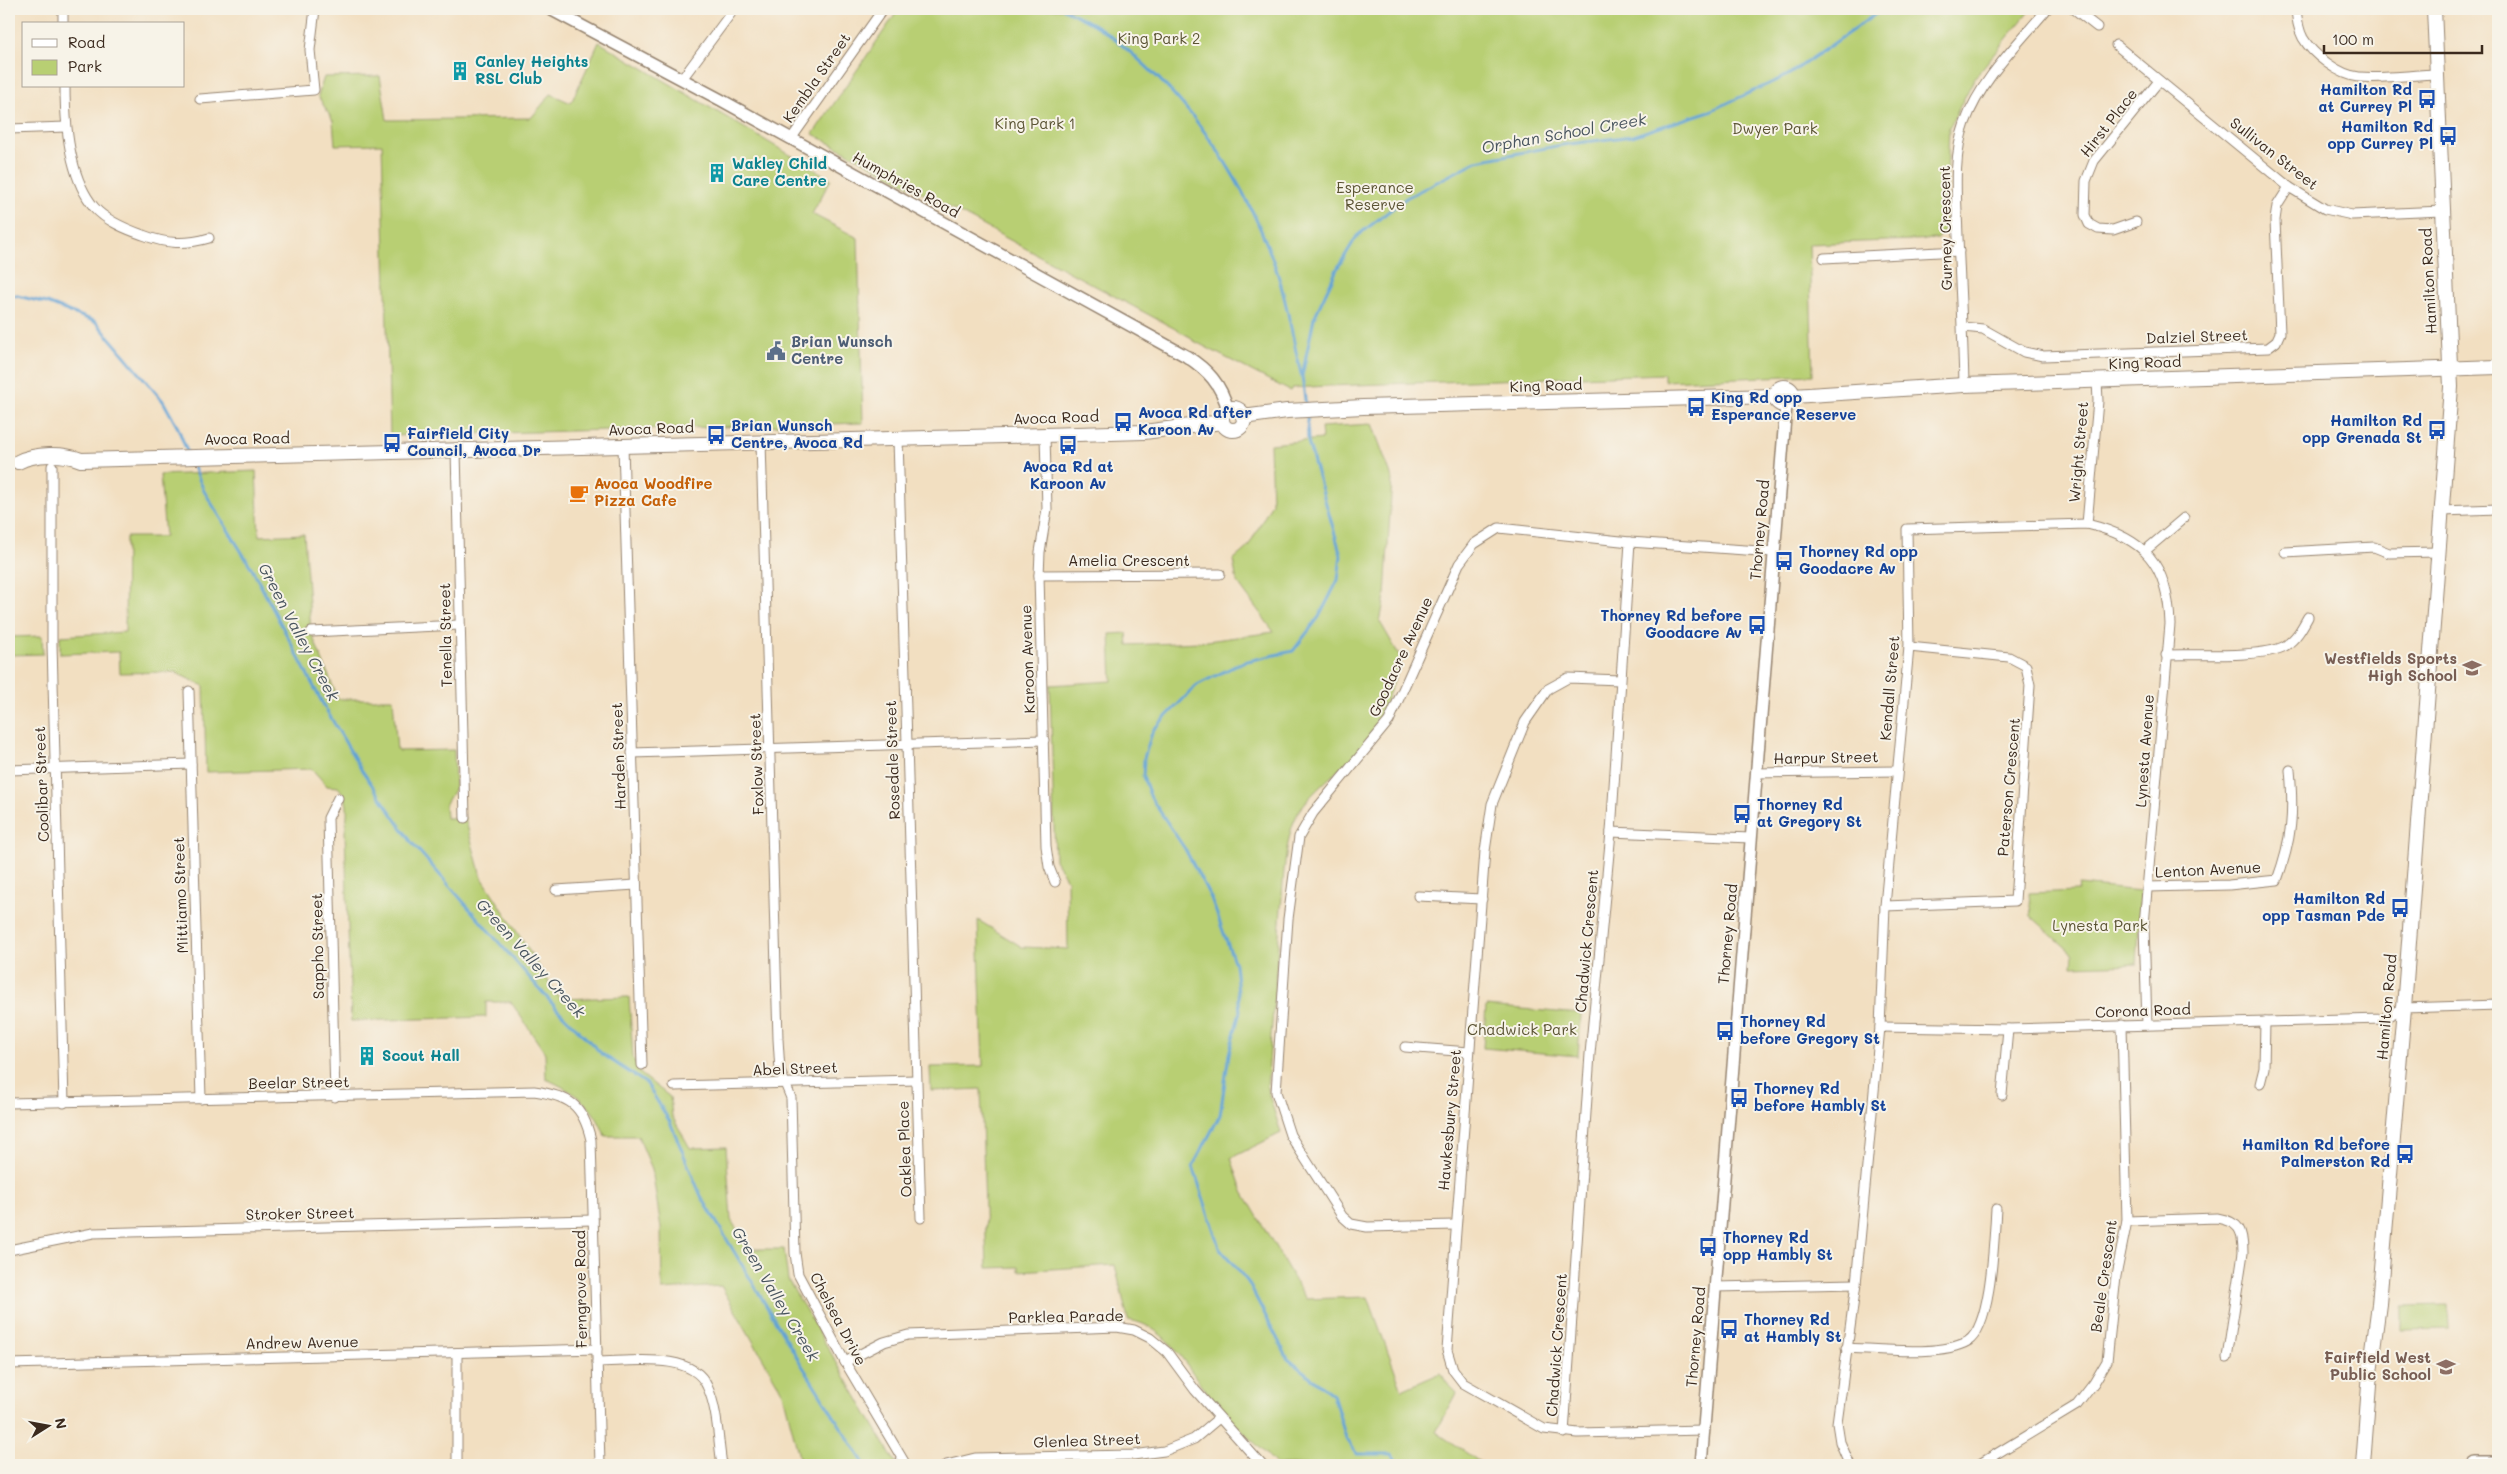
<svg xmlns="http://www.w3.org/2000/svg" width="2507" height="1474" font-family="Mali,sans-serif">
<style>
.green{fill:#b8cf73;stroke:#7a7c48}
.lines{fill:none;stroke-linecap:round;stroke-linejoin:round}
.stream{stroke:#61a3d5;stroke-width:3}
.minor-casing{stroke:#968470;stroke-width:11}
.tertiary-casing{stroke:#968470;stroke-width:14}
.secondary-casing{stroke:#968470;stroke-width:16}
.trunk-casing{stroke:#968470;stroke-width:18}
.minor{stroke:#fff;stroke-width:9}
.tertiary{stroke:#fff;stroke-width:11}
.secondary{stroke:#fff;stroke-width:14}
.trunk{stroke:#fff;stroke-width:15}
.labels{text-anchor:middle;stroke-width:4;stroke-linejoin:round;paint-order:stroke}
.park-label{font-size:15px;fill:#5a5333;stroke:#f7f3e8}
.culture-label{font-size:15px;font-weight:bold;fill:#0d838f;stroke:#f7f3e8;text-anchor:start}
.street-label{font-size:15px;fill:#3b2a1e;stroke:#f7f3e8}
.transit-label{font-size:15px;font-weight:bold;fill:#164399;stroke:#f7f3e8;text-anchor:start}
.service-label{font-size:15px;font-weight:bold;fill:#4e5e75;stroke:#f7f3e8;text-anchor:start}
.food-label{font-size:15px;font-weight:bold;fill:#c56008;stroke:#f7f3e8;text-anchor:start}
.education-label{font-size:15px;font-weight:bold;fill:#785e54;stroke:#f7f3e8;text-anchor:end}
.water-label{font-size:16px;font-style:italic;fill:#48545e;stroke:#f7f3e8}
</style>
<rect width="100%" height="100%" fill="#f7f3e8"/>
<filter id="ink" filterUnits="userSpaceOnUse"><feTurbulence type="fractalNoise" baseFrequency=".02" numOctaves="2"/><feDisplacementMap in="SourceGraphic" scale="10" xChannelSelector="R" yChannelSelector="G"/><feConvolveMatrix kernelMatrix="1 2 1 2 8 2 1 2 1" color-interpolation-filters="sRGB"/></filter>
<filter id="wash" filterUnits="userSpaceOnUse"><feTurbulence type="fractalNoise" baseFrequency=".0096" numOctaves="4" result="noise"/><feDisplacementMap in="SourceGraphic" scale="20" xChannelSelector="R" yChannelSelector="G"/><feGaussianBlur stdDeviation="1.12" result="paint"/><feColorMatrix in="noise" values="0 0 0 0 0 0 0 0 0 0 0 0 0 0 0 0 0 1.4 0 .05"/><feComposite in="paint" operator="in"/></filter>
<g filter="url(#wash)">
<rect width="100%" height="100%" fill="#f2dfc1"/>
<g class="green">
<polygon points="899,9 2031,9 1975,77 1949,128 1945,228 1938,239 1809,244 1813,375 1664,381 1664,374 1328,386 1292,388 1290,391 1192,340 1192,338 813,134"/>
<polygon points="599,42 831,179 812,214 858,238 863,423 390,436 382,144 335,145 333,121 318,96 324,77 380,76 387,120 531,118 551,94 571,103"/>
<path d="M1372,424l20,54 -7,118 -5,26 22,38c-11,25 -19,58 -35,80 -19,26 -47,42 -66,68 -12,17 -14,42 -17,62l-17,218 14,45 -50,25 11,32 64,109 62,-2 34,93 39,-17 5,9 11,11 -21,39 48,33h-207c-22,-23 -47,-44 -67,-69 -23,-27 -42,-71 -82,-76l-13,-55 -96,6v-4l-32,1 -6,-179 -50,2 -1,-24 53,-1 -5,-146 44,27 46,2 -1,-69 -12,-20 -5,-175 62,-4 -2,-47 17,-1 1,12 72,-3 74,-10 -37,-50 -4,-22 15,-13 24,-44 -2,-59 52,-5 -1,-12z"/>
<path d="M256,471l3,65 45,-2 7,98 27,67h55l4,52 57,-1 1,38 -10,17 1,13h19l16,58 79,123 69,-2 4,61 8,16 29,23 2,19 18,32 36,-1 5,73 18,29h35l4,31 109,185h-96l-18,-72 -62,-107 -59,4 -1,-62 -9,-59 -14,-33h-33c-10,-30 -31,-45 -59,-57l-1,-26 -34,-51h-25v15l-135,4 -6,-189c2,-17 6,-31 -7,-45l-11,-1 -15,-17 -106,3 -2,-86 -30,-14 -54,1 -1,-21 -59,2v-18l65,-4 1,-95h39l-5,-62z"/>
<polygon points="42,636 43,654 9,655 9,637"/>
<polygon points="2079,885 2141,891 2137,964 2072,966 2073,954 2031,916 2029,893 2078,891"/>
<polygon points="1486,1006 1581,1014 1578,1056 1483,1048"/>
<polygon points="2448,1305 2449,1329 2402,1330 2402,1306"/>
</g>
<g class="lines">
<g class="stream">
<path d="M1064,9c13,7 28,13 40,22 80,60 136,138 170,232 13,35 18,74 27,111"/>
<polyline points="9,294 47,303 96,322 163,401 178,428 188,454"/>
<polyline points="1306,407 1302,376 1314,318 1337,269 1357,236 1406,198 1477,161 1562,145 1632,136 1710,111 1788,75 1883,9"/>
<polyline points="1307,414 1308,442 1341,555 1338,580 1319,617 1293,651 1243,662 1197,685 1153,730 1144,758 1143,777 1151,798 1185,849 1211,898 1235,964 1240,1011 1229,1054 1220,1115 1193,1166 1219,1247 1248,1282 1288,1359 1333,1395 1346,1438 1357,1454 1392,1454 1399,1465"/>
<polyline points="192,462 204,491 251,567 324,706 361,769 412,843 557,1009 602,1054 647,1084 670,1122 701,1196 798,1359 865,1465"/>
</g>
</g>
</g>
<g filter="url(#ink)">
<g class="lines">
<g class="minor-casing">
<g id="minor">
<polyline points="63,9 63,24"/>
<polyline points="2074,9 2097,27"/>
<path d="M2296,9c1,10 2,20 7,29 10,17 36,37 56,39 25,2 52,-2 77,-3"/>
<polyline points="2116,45 2289,187 2325,209 2352,215 2442,211"/>
<polyline points="682,79 734,9"/>
<path d="M65,86c0,37 4,91 29,121 12,14 32,22 49,28 23,9 43,10 66,3"/>
<polyline points="200,99 314,90 310,50 315,9"/>
<polyline points="9,129 66,127"/>
<polyline points="791,139 883,9"/>
<polyline points="2136,222 2113,230 2098,229 2089,224 2085,215 2086,181 2094,161 2159,81"/>
<polyline points="1824,258 1959,251"/>
<polyline points="1963,327 1983,329 2024,352 2043,356 2268,348 2276,342 2280,333 2275,220 2277,206 2289,187"/>
<path d="M1964,385c-1,-49 -4,-99 -6,-148 -1,-37 -6,-79 7,-114 16,-44 53,-79 82,-114"/>
<polyline points="1045,435 1047,509 1040,552 1039,575 1046,846 1049,867 1055,882"/>
<polyline points="898,439 921,1218"/>
<polyline points="761,442 778,1039 780,1071 791,1098 795,1253 798,1274 845,1362 906,1465"/>
<polyline points="623,446 642,1065"/>
<polyline points="456,451 465,818"/>
<polyline points="52,466 52,644 64,1103"/>
<polyline points="2442,511 2498,509"/>
<polyline points="2087,524 2098,401 2097,381"/>
<polyline points="2146,550 2184,518"/>
<polyline points="2285,552 2374,547 2389,553 2438,552"/>
<polyline points="1039,575 1220,574"/>
<polyline points="311,632 459,625"/>
<path d="M2166,655c27,-1 98,3 119,-9 11,-7 17,-18 23,-29"/>
<polyline points="1620,680 1568,678 1548,689 1525,722 1492,804 1485,851 1447,1350 1453,1370 1463,1383 1544,1429 1578,1433 1703,1430"/>
<polyline points="189,691 201,1099"/>
<polyline points="632,753 1044,740"/>
<polyline points="9,770 191,764"/>
<polyline points="1756,773 1897,771"/>
<polyline points="1611,832 1750,838"/>
<path d="M2148,887l81,-2 48,-5c15,-41 17,-67 13,-110"/>
<polyline points="556,890 636,885"/>
<polyline points="1418,896 1482,899"/>
<polyline points="1885,906 2015,901 2030,685 2026,666 2009,657 1909,647"/>
<polyline points="1880,1027 2008,1029 2382,1019 2404,1008 2498,1005"/>
<polyline points="1405,1047 1469,1052"/>
<polyline points="2260,1084 2264,1068 2265,1022"/>
<polyline points="674,1086 916,1080"/>
<polyline points="2002,1095 2008,1029"/>
<polyline points="335,1097 328,818 338,798"/>
<path d="M9,1103l525,-12c36,5 49,14 57,49l9,325"/>
<path d="M2127,1221l90,-3c23,4 26,12 26,35l-16,105"/>
<polyline points="1455,1225 1367,1227 1351,1224 1342,1216 1290,1135 1276,1092 1288,919 1299,837 1313,813 1389,721 1459,564 1474,544 1499,528 1630,542 1774,552"/>
<polyline points="9,1250 93,1233 593,1220"/>
<polyline points="1715,1287 1856,1284"/>
<path d="M1846,1348c32,1 95,9 122,-7 24,-15 26,-104 28,-132"/>
<polyline points="457,1353 457,1465"/>
<path d="M597,1362c32,0 95,-11 110,24 11,23 11,54 15,79"/>
<polyline points="845,1362 884,1342 908,1335 1117,1327 1134,1330 1150,1338 1167,1352 1195,1390 1262,1465"/>
<polyline points="9,1364 597,1349"/>
<polyline points="1564,1433 1590,1054 1611,832 1630,542"/>
<polyline points="946,1465 975,1458 1133,1455 1164,1451 1194,1439 1219,1418"/>
<path d="M1850,1465l-10,-23 -3,-19 19,-139 24,-257 5,-121 24,-259 -2,-118 180,-5c58,14 81,40 83,100l-26,301 3,100"/>
<polyline points="1978,1465 2077,1405 2094,1383 2107,1361 2116,1276 2127,1221 2122,1025"/>
</g>
</g>
<g class="tertiary-casing">
<g id="tertiary">
<path d="M550,9l171,91 465,256c22,14 35,28 42,54"/>
<polyline points="1701,1465 1786,405"/>
</g>
</g>
<g class="secondary-casing">
<g id="secondary">
<circle cx="1784" cy="396" r="9"/>
<polyline points="1793,396 1964,385 2498,367"/>
<circle cx="1233" cy="419" r="11"/>
<polyline points="1243,417 1287,411 1363,407 1775,396"/>
<path d="M18,462c17,-9 46,-9 63,-2l964,-25 99,-3 78,-10"/>
<polyline points="2363,1465 2370,1372 2379,1304 2404,1008 2451,387 2434,9"/>
</g>
</g>
<g class="trunk-casing">
<polyline id="trunk" points="2476,1465 2498,1465"/>
</g>
<use href="#minor" class="minor"/>
<use href="#tertiary" class="tertiary"/>
<use href="#secondary" class="secondary"/>
<use href="#trunk" class="trunk"/>
</g>
</g>
<defs>
<g id="building-bare" transform="scale(1.5)"><path d="M-4-6H4V6H1V3H-1V6H-4ZM-2.5-4.3h1.7v1.8h-1.7ZM.8-4.3h1.7v1.8H.8ZM-2.5-1h1.7V.8h-1.7ZM.8-1h1.7V.8H.8Z" fill="#0f9aa8" stroke="#f7f3e8" stroke-width="2.5" paint-order="stroke"/></g>
<g id="bus-bare" transform="scale(1.5)"><path d="M-5-6H5V4H4V6H2V4H-2V6H-4V4H-5ZM-3.5-4V0h7V-4ZM-3.5 1.2v1.5H-2V1.2ZM2 1.2v1.5H3.5V1.2Z" fill="#1a4fb4" stroke="#f7f3e8" stroke-width="2.5" paint-order="stroke"/></g>
<g id="civic-bare" transform="scale(1.5)"><path d="M-.6-6.5H3V-4.5H.6V-3L4-1V1h2V6H-6V1h2V-1L-.6-3ZM-1.2 2.5V6h2.4V2.5Z" fill="#5c6f8a" stroke="#f7f3e8" stroke-width="2.5" paint-order="stroke"/></g>
<g id="cafe-bare" transform="scale(1.5)"><path d="M-5.5-4.5H6V0H3Q3 3.5 0 3.5H-2.5Q-5.5 3.5-5.5 0ZM3-3.2v2h1.7v-2ZM-6 4.5H4V6H-6Z" fill="#e8710a" stroke="#f7f3e8" stroke-width="2.5" paint-order="stroke"/></g>
<g id="school-bare" transform="scale(1.5)"><path d="M0-5L7-2L0 1L-7-2ZM-4 1L0 2.5L4 1V4Q0 6-4 4Z" fill="#8d6e63" stroke="#f7f3e8" stroke-width="2.5" paint-order="stroke"/></g>
</defs>
<g fill-rule="evenodd">
<use href="#building-bare" x="460" y="71"/>
<use href="#bus-bare" x="2427" y="99"/>
<use href="#bus-bare" x="2448" y="136"/>
<use href="#building-bare" x="717" y="173"/>
<use href="#civic-bare" x="776" y="351"/>
<use href="#bus-bare" x="1696" y="407"/>
<use href="#bus-bare" x="1123" y="422"/>
<use href="#bus-bare" x="2437" y="430"/>
<use href="#bus-bare" x="716" y="435"/>
<use href="#bus-bare" x="392" y="443"/>
<use href="#bus-bare" x="1068" y="445"/>
<use href="#cafe-bare" x="579" y="493"/>
<use href="#bus-bare" x="1784" y="561"/>
<use href="#bus-bare" x="1757" y="625"/>
<use href="#school-bare" x="2472" y="668"/>
<use href="#bus-bare" x="1742" y="814"/>
<use href="#bus-bare" x="2400" y="908"/>
<use href="#bus-bare" x="1725" y="1031"/>
<use href="#building-bare" x="367" y="1056"/>
<use href="#bus-bare" x="1739" y="1098"/>
<use href="#bus-bare" x="2405" y="1154"/>
<use href="#bus-bare" x="1708" y="1247"/>
<use href="#bus-bare" x="1729" y="1329"/>
<use href="#school-bare" x="2446" y="1367"/>
</g>
<g class="labels">
<g class="park-label">
<text x="1159" y="44">King Park 2</text>
<text x="1035" y="129">King Park 1</text>
<text x="1775" y="134">Dwyer Park</text>
<text x="1375" y="193">Esperance<tspan x="1375" dy="17">Reserve</tspan></text>
<text x="2100" y="931">Lynesta Park</text>
<text x="1522" y="1035">Chadwick Park</text>
</g>
<g class="culture-label">
<text x="475" y="67">Canley Heights<tspan x="475" dy="17">RSL Club</tspan></text>
<text x="732" y="169">Wakley Child<tspan x="732" dy="17">Care Centre</tspan></text>
<text x="382" y="1061">Scout Hall</text>
</g>
<g class="street-label">
<text transform="translate(817 78) rotate(-55)" y="5">Kembla Street</text>
<text transform="translate(2109 123) rotate(-52)" y="5">Hirst Place</text>
<text transform="translate(2274 154) rotate(38)" y="5">Sullivan Street</text>
<text transform="translate(906 185) rotate(29)" y="5">Humphries Road</text>
<text transform="translate(1946 228) rotate(-91)" y="5">Gurney Crescent</text>
<text transform="translate(2429 281) rotate(-93)" y="5">Hamilton Road</text>
<text transform="translate(2197 337) rotate(-2)" y="5">Dalziel Street</text>
<text transform="translate(2145 363) rotate(-2)" y="5">King Road</text>
<text transform="translate(1546 386) rotate(-2)" y="5">King Road</text>
<text transform="translate(1056 418) rotate(-2)" y="5">Avoca Road</text>
<text transform="translate(651 429) rotate(-2)" y="5">Avoca Road</text>
<text transform="translate(247 439) rotate(-1)" y="5">Avoca Road</text>
<text transform="translate(2079 452) rotate(-85)" y="5">Wright Street</text>
<text transform="translate(1760 530) rotate(-85)" y="5">Thorney Road</text>
<text x="1129" y="566">Amelia Crescent</text>
<text transform="translate(446 635) rotate(-91)" y="5">Tenella Street</text>
<text transform="translate(1401 657) rotate(-65)" y="5">Goodacre Avenue</text>
<text transform="translate(1028 659) rotate(-92)" y="5">Karoon Avenue</text>
<text transform="translate(1890 688) rotate(-85)" y="5">Kendall Street</text>
<text transform="translate(2145 751) rotate(-86)" y="5">Lynesta Avenue</text>
<text transform="translate(619 756) rotate(-92)" y="5">Harden Street</text>
<text transform="translate(1826 758) rotate(-1)" y="5">Harpur Street</text>
<text transform="translate(893 760) rotate(-92)" y="5">Rosedale Street</text>
<text transform="translate(757 764) rotate(-92)" y="5">Foxlow Street</text>
<text transform="translate(42 784) rotate(-92)" y="5">Coolibar Street</text>
<text transform="translate(2009 787) rotate(-85)" y="5">Paterson Crescent</text>
<text transform="translate(2208 870) rotate(-3)" y="5">Lenton Avenue</text>
<text transform="translate(181 895) rotate(-92)" y="5">Mittiamo Street</text>
<text transform="translate(1728 934) rotate(-85)" y="5">Thorney Road</text>
<text transform="translate(1587 941) rotate(-85)" y="5">Chadwick Crescent</text>
<text transform="translate(318 946) rotate(-91)" y="5">Sappho Street</text>
<text transform="translate(2387 1007) rotate(-85)" y="5">Hamilton Road</text>
<text transform="translate(2143 1011) rotate(-2)" y="5">Corona Road</text>
<text transform="translate(795 1069) rotate(-2)" y="5">Abel Street</text>
<text transform="translate(299 1083) rotate(-1)" y="5">Beelar Street</text>
<text transform="translate(1450 1120) rotate(-85)" y="5">Hawkesbury Street</text>
<text transform="translate(905 1149) rotate(-92)" y="5">Oaklea Place</text>
<text transform="translate(300 1214) rotate(-1)" y="5">Stroker Street</text>
<text transform="translate(2104 1276) rotate(-82)" y="5">Beale Crescent</text>
<text transform="translate(581 1289) rotate(-91)" y="5">Ferngrove Road</text>
<text transform="translate(1066 1317) rotate(-1)" y="5">Parklea Parade</text>
<text transform="translate(838 1319) rotate(62)" y="5">Chelsea Drive</text>
<text transform="translate(1696 1337) rotate(-85)" y="5">Thorney Road</text>
<text transform="translate(302 1343) rotate(-1)" y="5">Andrew Avenue</text>
<text transform="translate(1557 1345) rotate(-86)" y="5">Chadwick Crescent</text>
<text transform="translate(1087 1441) rotate(-2)" y="5">Glenlea Street</text>
</g>
<g class="transit-label">
<text x="2412" y="95" text-anchor="end">Hamilton Rd<tspan x="2412" dy="17">at Currey Pl</tspan></text>
<text x="2433" y="132" text-anchor="end">Hamilton Rd<tspan x="2433" dy="17">opp Currey Pl</tspan></text>
<text x="1711" y="403">King Rd opp<tspan x="1711" dy="17">Esperance Reserve</tspan></text>
<text x="1138" y="418">Avoca Rd after<tspan x="1138" dy="17">Karoon Av</tspan></text>
<text x="2422" y="426" text-anchor="end">Hamilton Rd<tspan x="2422" dy="17">opp Grenada St</tspan></text>
<text x="731" y="431">Brian Wunsch<tspan x="731" dy="17">Centre, Avoca Rd</tspan></text>
<text x="407" y="439">Fairfield City<tspan x="407" dy="17">Council, Avoca Dr</tspan></text>
<text x="1068" y="472" text-anchor="middle">Avoca Rd at<tspan x="1068" dy="17">Karoon Av</tspan></text>
<text x="1799" y="557">Thorney Rd opp<tspan x="1799" dy="17">Goodacre Av</tspan></text>
<text x="1742" y="621" text-anchor="end">Thorney Rd before<tspan x="1742" dy="17">Goodacre Av</tspan></text>
<text x="1757" y="810">Thorney Rd<tspan x="1757" dy="17">at Gregory St</tspan></text>
<text x="2385" y="904" text-anchor="end">Hamilton Rd<tspan x="2385" dy="17">opp Tasman Pde</tspan></text>
<text x="1740" y="1027">Thorney Rd<tspan x="1740" dy="17">before Gregory St</tspan></text>
<text x="1754" y="1094">Thorney Rd<tspan x="1754" dy="17">before Hambly St</tspan></text>
<text x="2390" y="1150" text-anchor="end">Hamilton Rd before<tspan x="2390" dy="17">Palmerston Rd</tspan></text>
<text x="1723" y="1243">Thorney Rd<tspan x="1723" dy="17">opp Hambly St</tspan></text>
<text x="1744" y="1325">Thorney Rd<tspan x="1744" dy="17">at Hambly St</tspan></text>
</g>
<g class="service-label">
<text x="791" y="347">Brian Wunsch<tspan x="791" dy="17">Centre</tspan></text>
</g>
<g class="food-label">
<text x="594" y="489">Avoca Woodfire<tspan x="594" dy="17">Pizza Cafe</tspan></text>
</g>
<g class="education-label">
<text x="2457" y="664">Westfields Sports<tspan x="2457" dy="17">High School</tspan></text>
<text x="2431" y="1363">Fairfield West<tspan x="2431" dy="17">Public School</tspan></text>
</g>
<g class="water-label">
<text transform="translate(1564 133) rotate(-10)" y="6">Orphan School Creek</text>
<text transform="translate(299 632) rotate(62)" y="6">Green Valley Creek</text>
<text transform="translate(531 958) rotate(48)" y="6">Green Valley Creek</text>
<text transform="translate(776 1294) rotate(59)" y="6">Green Valley Creek</text>
</g>
</g>
<rect width="2507" height="1474" fill="none" stroke="#f7f3e8" stroke-width="30"/>
<rect x="22" y="22" width="162" height="65" fill="#f7f3e8" stroke="#aca397"/>
<rect x="32" y="39" width="25" height="8" fill="#ffffff" stroke="#aca397"/>
<text x="68" y="48" font-size="15" fill="#3b2a1e">Road</text>
<rect x="32" y="60" width="25" height="15" fill="#b8cf73" stroke="#aca397"/>
<text x="68" y="72" font-size="15" fill="#3b2a1e">Park</text>
<g transform="translate(48 1426) rotate(79)" stroke="#f7f3e8" stroke-width="4" paint-order="stroke">
<path d="M0-4L9 19L0 12L-9 19Z" fill="#3b2a1e"/>
<text y="-8" font-size="14" font-weight="bold" text-anchor="middle" fill="#3b2a1e">N</text>
</g>
<path d="M2324 45v8h158v-8" fill="none" stroke="#3b2a1e" stroke-width="2.5"/>
<text x="2332" y="45" font-size="15" fill="#3b2a1e" stroke="#f7f3e8" stroke-width="4" paint-order="stroke">100 m</text>
</svg>
